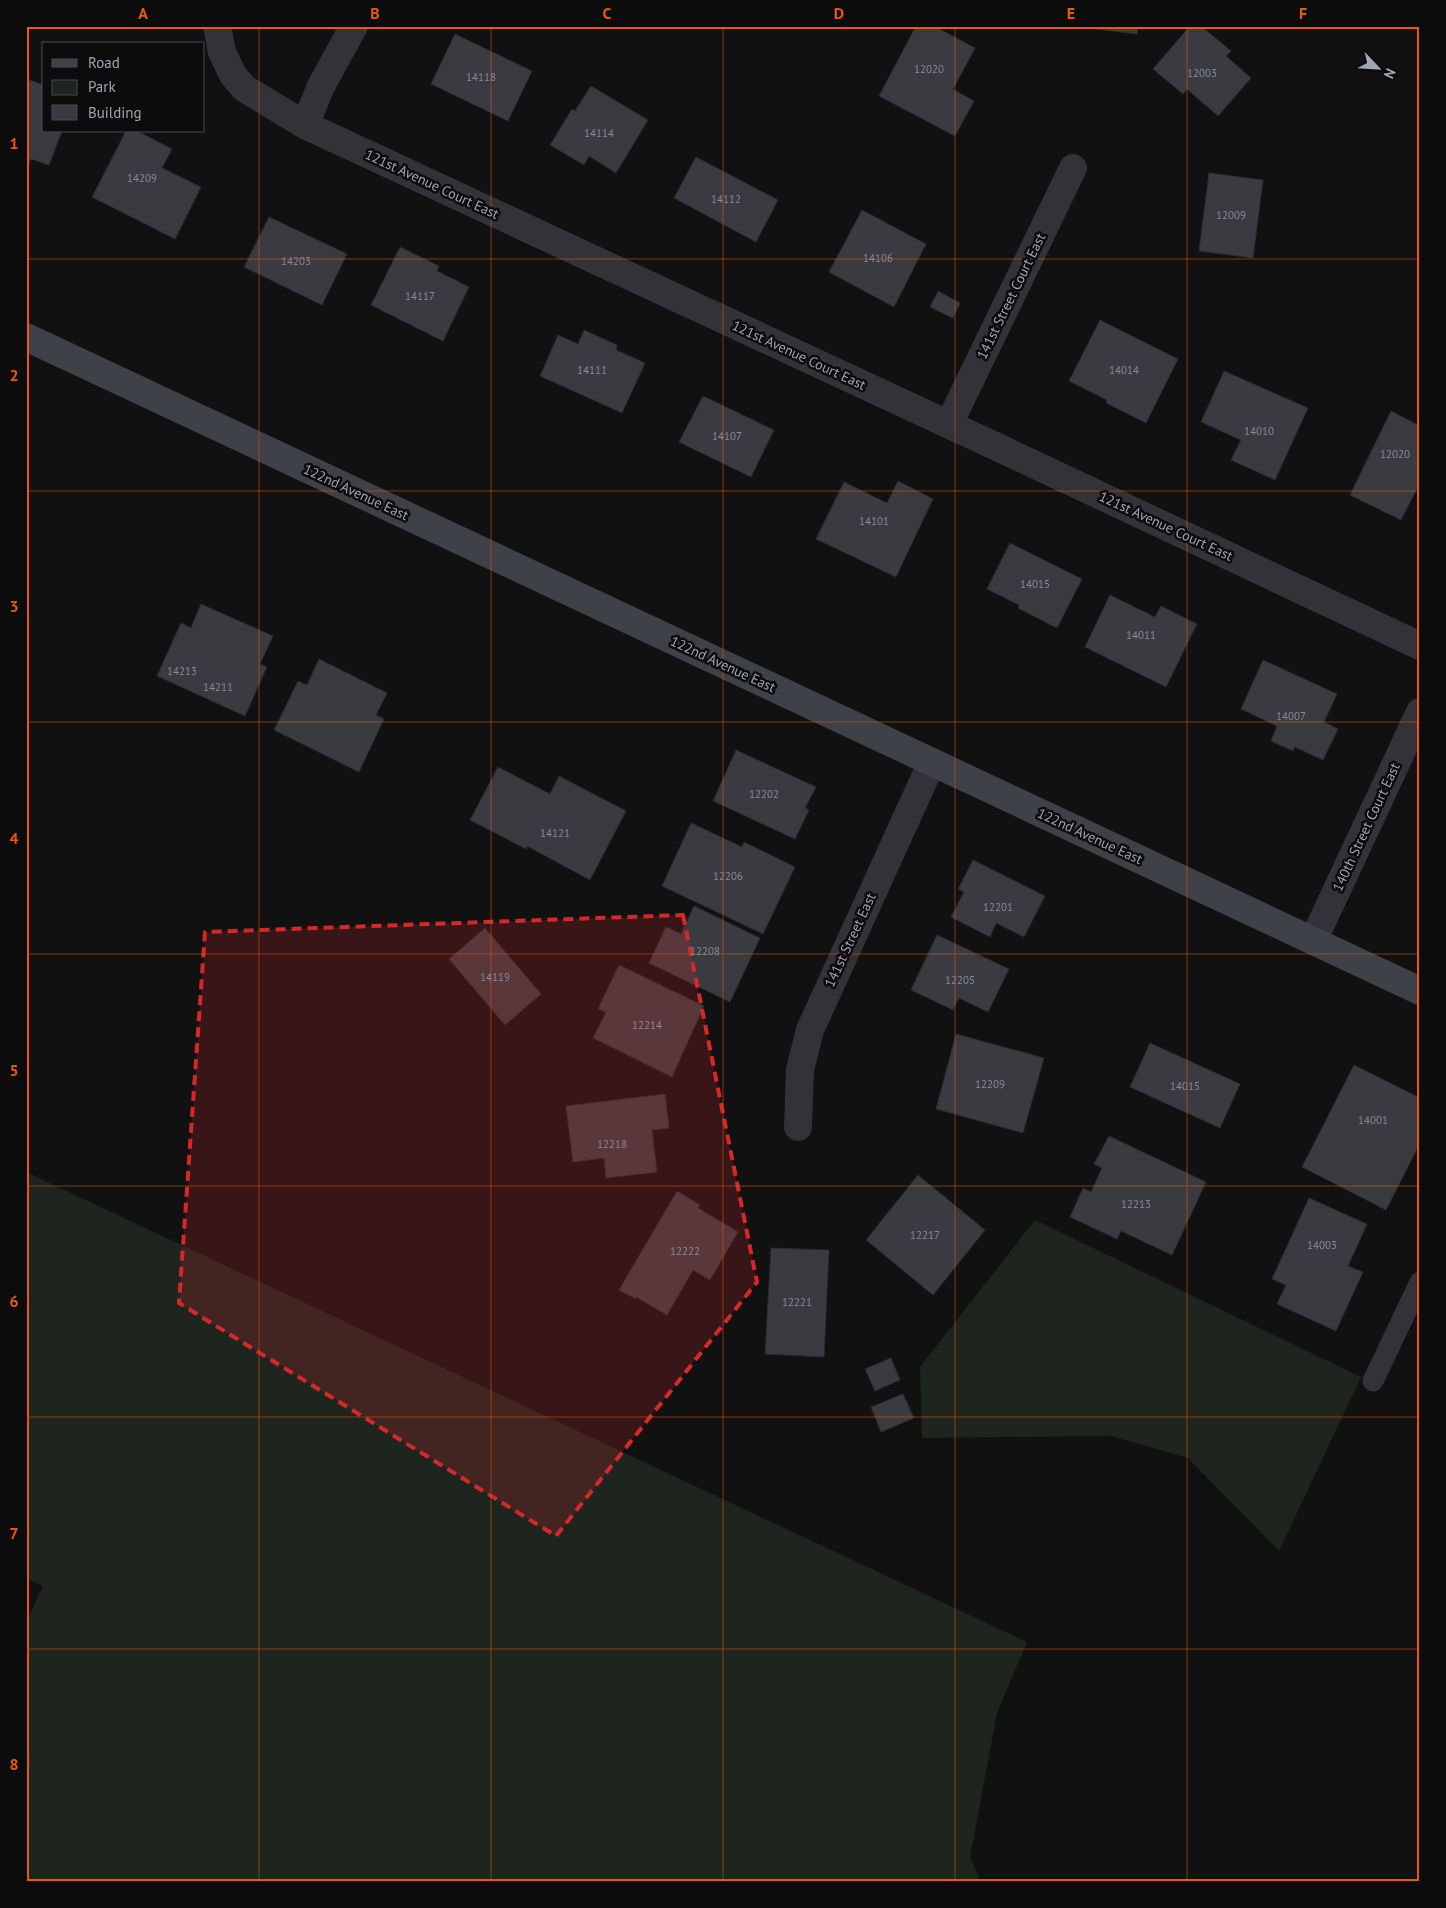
<svg xmlns="http://www.w3.org/2000/svg" width="1446" height="1908" font-family="'PT Sans',sans-serif">
<style>
.green{fill:#1d251e}
.building{fill:#3a3b40;stroke:#2b2b2f}
.lines{fill:none;stroke-linecap:round;stroke-linejoin:round}
.lane{stroke:#323238;stroke-width:21}
.street{stroke:#323238;stroke-width:28}
.secondary{stroke:#3f4148;stroke-width:28}
.marked{fill:#d62828;fill-opacity:0.2;stroke:#d62828;stroke-width:4;stroke-dasharray:10 6;stroke-linejoin:round}
.grid{fill:none;stroke:#e8590c;stroke-width:1;stroke-opacity:0.55}
.labels{text-anchor:middle;stroke-width:5;stroke-linejoin:round;paint-order:stroke}
.number-label{font-size:11px;fill:#878b97}
.street-label{font-size:14px;fill:#a1a6b4;stroke:#0c0c0d}
.neatline{fill:none;stroke:#e8590c;stroke-width:2}
.grid-label{font-size:16px;text-anchor:middle;font-weight:bold;fill:#e8590c}
</style>
<rect width="100%" height="100%" fill="#111112"/>
<g class="green">
<polygon points="26,1172 1027,1642 997,1713 970,1857 981,1882 26,1882 26,1622 43,1586 26,1578"/>
<polygon points="1035,1220 1361,1377 1279,1551 1188,1458 1111,1436 922,1438 920,1367"/>
</g>
<g class="building">
<polygon points="916,26 934,26 975,48 953,89 974,101 955,136 879,96"/>
<polygon points="1096,26 1138,26 1137,34 1096,29"/>
<polygon points="1190,26 1201,26 1231,51 1226,56 1251,78 1218,116 1187,89 1183,94 1153,69"/>
<polygon points="455,34 532,71 508,121 431,84"/>
<polygon points="26,79 44,85 44,131 62,131 49,165 31,159 26,172"/>
<polygon points="591,86 648,120 616,173 589,156 584,165 550,145 572,109 575,111"/>
<polygon points="126,131 137,131 172,149 162,168 201,187 175,239 92,197"/>
<polygon points="696,157 778,200 756,242 674,198"/>
<polygon points="1209,173 1263,180 1253,258 1199,251"/>
<polygon points="862,210 926,244 894,307 829,272"/>
<polygon points="269,217 347,254 322,305 244,267"/>
<polygon points="400,247 439,266 437,271 469,287 443,341 371,305"/>
<polygon points="938,291 960,303 953,318 930,307"/>
<polygon points="1100,320 1178,359 1146,423 1106,403 1107,400 1069,381"/>
<polygon points="584,330 617,345 616,350 645,363 622,413 540,376 558,335 578,344"/>
<polygon points="1224,371 1308,408 1275,480 1231,460 1241,440 1201,422"/>
<polygon points="703,396 774,430 751,477 679,442"/>
<polygon points="1391,411 1420,426 1420,483 1401,520 1350,495"/>
<polygon points="898,481 933,499 896,577 816,539 844,482 887,503"/>
<polygon points="1010,543 1082,579 1057,628 1018,608 1019,605 987,589"/>
<polygon points="1110,595 1155,617 1161,606 1197,624 1166,687 1085,647"/>
<polygon points="201,604 273,636 260,664 267,667 245,716 157,676 181,623 191,628"/>
<polygon points="319,659 387,693 376,715 384,719 359,772 274,730 298,681 307,685"/>
<polygon points="1263,660 1337,694 1324,722 1338,729 1323,760 1295,747 1293,751 1271,741 1277,726 1241,709"/>
<polygon points="736,750 816,787 805,808 809,810 795,839 713,801"/>
<polygon points="498,767 550,794 559,776 626,811 590,880 527,846 526,849 470,820"/>
<polygon points="691,823 742,847 744,842 795,867 763,934 662,886"/>
<polygon points="973,860 1045,896 1024,937 996,923 990,937 951,917 964,892 958,889"/>
<polygon points="694,906 760,938 730,1002 649,963 666,927 681,934"/>
<polygon points="485,928 541,994 505,1025 449,959"/>
<polygon points="937,935 1009,969 988,1012 959,998 953,1010 911,990"/>
<polygon points="619,965 704,1006 672,1077 593,1038 606,1012 598,1009"/>
<polygon points="956,1034 1044,1058 1023,1133 936,1109"/>
<polygon points="1150,1043 1240,1084 1220,1128 1130,1087"/>
<polygon points="1354,1065 1420,1098 1420,1143 1386,1210 1302,1167"/>
<polygon points="665,1094 669,1128 652,1130 657,1172 606,1178 604,1158 573,1162 566,1106"/>
<polygon points="1109,1136 1206,1182 1172,1255 1121,1231 1117,1239 1070,1217 1083,1188 1091,1192 1102,1168 1094,1164"/>
<polygon points="918,1175 985,1230 933,1295 866,1240"/>
<polygon points="677,1191 700,1205 698,1208 738,1232 710,1280 693,1270 667,1315 636,1297 636,1299 619,1290"/>
<polygon points="1309,1198 1367,1224 1348,1266 1363,1272 1336,1331 1277,1304 1286,1285 1272,1279"/>
<polygon points="771,1248 829,1250 824,1357 765,1354"/>
<polygon points="891,1358 900,1380 875,1391 865,1369"/>
<polygon points="903,1394 914,1418 881,1432 871,1407"/>
</g>
<g class="lines">
<polyline class="lane" points="1373,1381 1420,1282"/>
<g class="street">
<polyline points="217,26 222,52 233,75 244,88 305,125 995,446 1420,646"/>
<polyline points="305,125 321,86 354,26"/>
<polyline points="949,424 1073,168"/>
<polyline points="1313,941 1420,712"/>
<polyline points="798,1127 800,1070 810,1030 932,762"/>
</g>
<polyline class="secondary" points="26,337 1420,991"/>
</g>
<path class="marked" d="M683,915l74,367 -201,254 -377,-233 26,-371z"/>
<path class="grid" d="M259,26v1856M491,26v1856M723,26v1856M955,26v1856M1187,26v1856M26,259h1394M26,491h1394M26,722h1394M26,954h1394M26,1186h1394M26,1417h1394M26,1649h1394"/>
<g class="labels">
<g class="number-label">
<text x="929" y="73">12020</text>
<text x="1202" y="77">12003</text>
<text x="481" y="81">14118</text>
<text x="599" y="137">14114</text>
<text x="142" y="182">14209</text>
<text x="726" y="203">14112</text>
<text x="1231" y="219">12009</text>
<text x="878" y="262">14106</text>
<text x="296" y="265">14203</text>
<text x="420" y="300">14117</text>
<text x="592" y="374">14111</text>
<text x="1124" y="374">14014</text>
<text x="1259" y="435">14010</text>
<text x="727" y="440">14107</text>
<text x="1395" y="458">12020</text>
<text x="874" y="525">14101</text>
<text x="1035" y="588">14015</text>
<text x="1141" y="639">14011</text>
<text x="182" y="675">14213</text>
<text x="218" y="691">14211</text>
<text x="1291" y="720">14007</text>
<text x="764" y="798">12202</text>
<text x="555" y="837">14121</text>
<text x="728" y="880">12206</text>
<text x="998" y="911">12201</text>
<text x="705" y="955">12208</text>
<text x="495" y="981">14119</text>
<text x="960" y="984">12205</text>
<text x="647" y="1029">12214</text>
<text x="990" y="1088">12209</text>
<text x="1185" y="1090">14015</text>
<text x="1373" y="1124">14001</text>
<text x="612" y="1148">12218</text>
<text x="1136" y="1208">12213</text>
<text x="925" y="1239">12217</text>
<text x="1322" y="1249">14003</text>
<text x="685" y="1255">12222</text>
<text x="797" y="1306">12221</text>
</g>
<g class="street-label">
<text transform="translate(432 184) rotate(25)" y="5">121st Avenue Court East</text>
<text transform="translate(1011 296) rotate(-64)" y="5">141st Street Court East</text>
<text transform="translate(799 355) rotate(25)" y="5">121st Avenue Court East</text>
<text transform="translate(356 492) rotate(25)" y="5">122nd Avenue East</text>
<text transform="translate(1166 526) rotate(25)" y="5">121st Avenue Court East</text>
<text transform="translate(723 664) rotate(25)" y="5">122nd Avenue East</text>
<text transform="translate(1366 827) rotate(-65)" y="5">140th Street Court East</text>
<text transform="translate(1090 836) rotate(25)" y="5">122nd Avenue East</text>
<text transform="translate(850 940) rotate(-65)" y="5">141st Street East</text>
</g>
</g>
<rect width="1446" height="1908" fill="none" stroke="#0c0c0d" stroke-width="55"/>
<rect x="42" y="42" width="162" height="90" fill="#0c0c0d" stroke="#484a50"/>
<rect x="52" y="59" width="25" height="8" fill="#3f4148" stroke="#484a50"/>
<text x="88" y="68" font-size="15" fill="#a1a6b4">Road</text>
<rect x="52" y="80" width="25" height="15" fill="#1d251e" stroke="#484a50"/>
<text x="88" y="92" font-size="15" fill="#a1a6b4">Park</text>
<rect x="52" y="105" width="25" height="15" fill="#3a3b40" stroke="#484a50"/>
<text x="88" y="118" font-size="15" fill="#a1a6b4">Building</text>
<g transform="translate(1378 68) rotate(115)" stroke="#0c0c0d" stroke-width="4" paint-order="stroke">
<path d="M0-4L9 19L0 12L-9 19Z" fill="#a1a6b4"/>
<text y="-8" font-size="14" font-weight="bold" text-anchor="middle" fill="#a1a6b4">N</text>
</g>
<rect x="28" y="28" width="1390" height="1852" class="neatline"/>
<g class="grid-label">
<text x="143" y="19">A</text>
<text x="375" y="19">B</text>
<text x="607" y="19">C</text>
<text x="839" y="19">D</text>
<text x="1071" y="19">E</text>
<text x="1303" y="19">F</text>
<text x="14" y="149">1</text>
<text x="14" y="381">2</text>
<text x="14" y="612">3</text>
<text x="14" y="844">4</text>
<text x="14" y="1076">5</text>
<text x="14" y="1307">6</text>
<text x="14" y="1539">7</text>
<text x="14" y="1770">8</text>
</g>
</svg>
